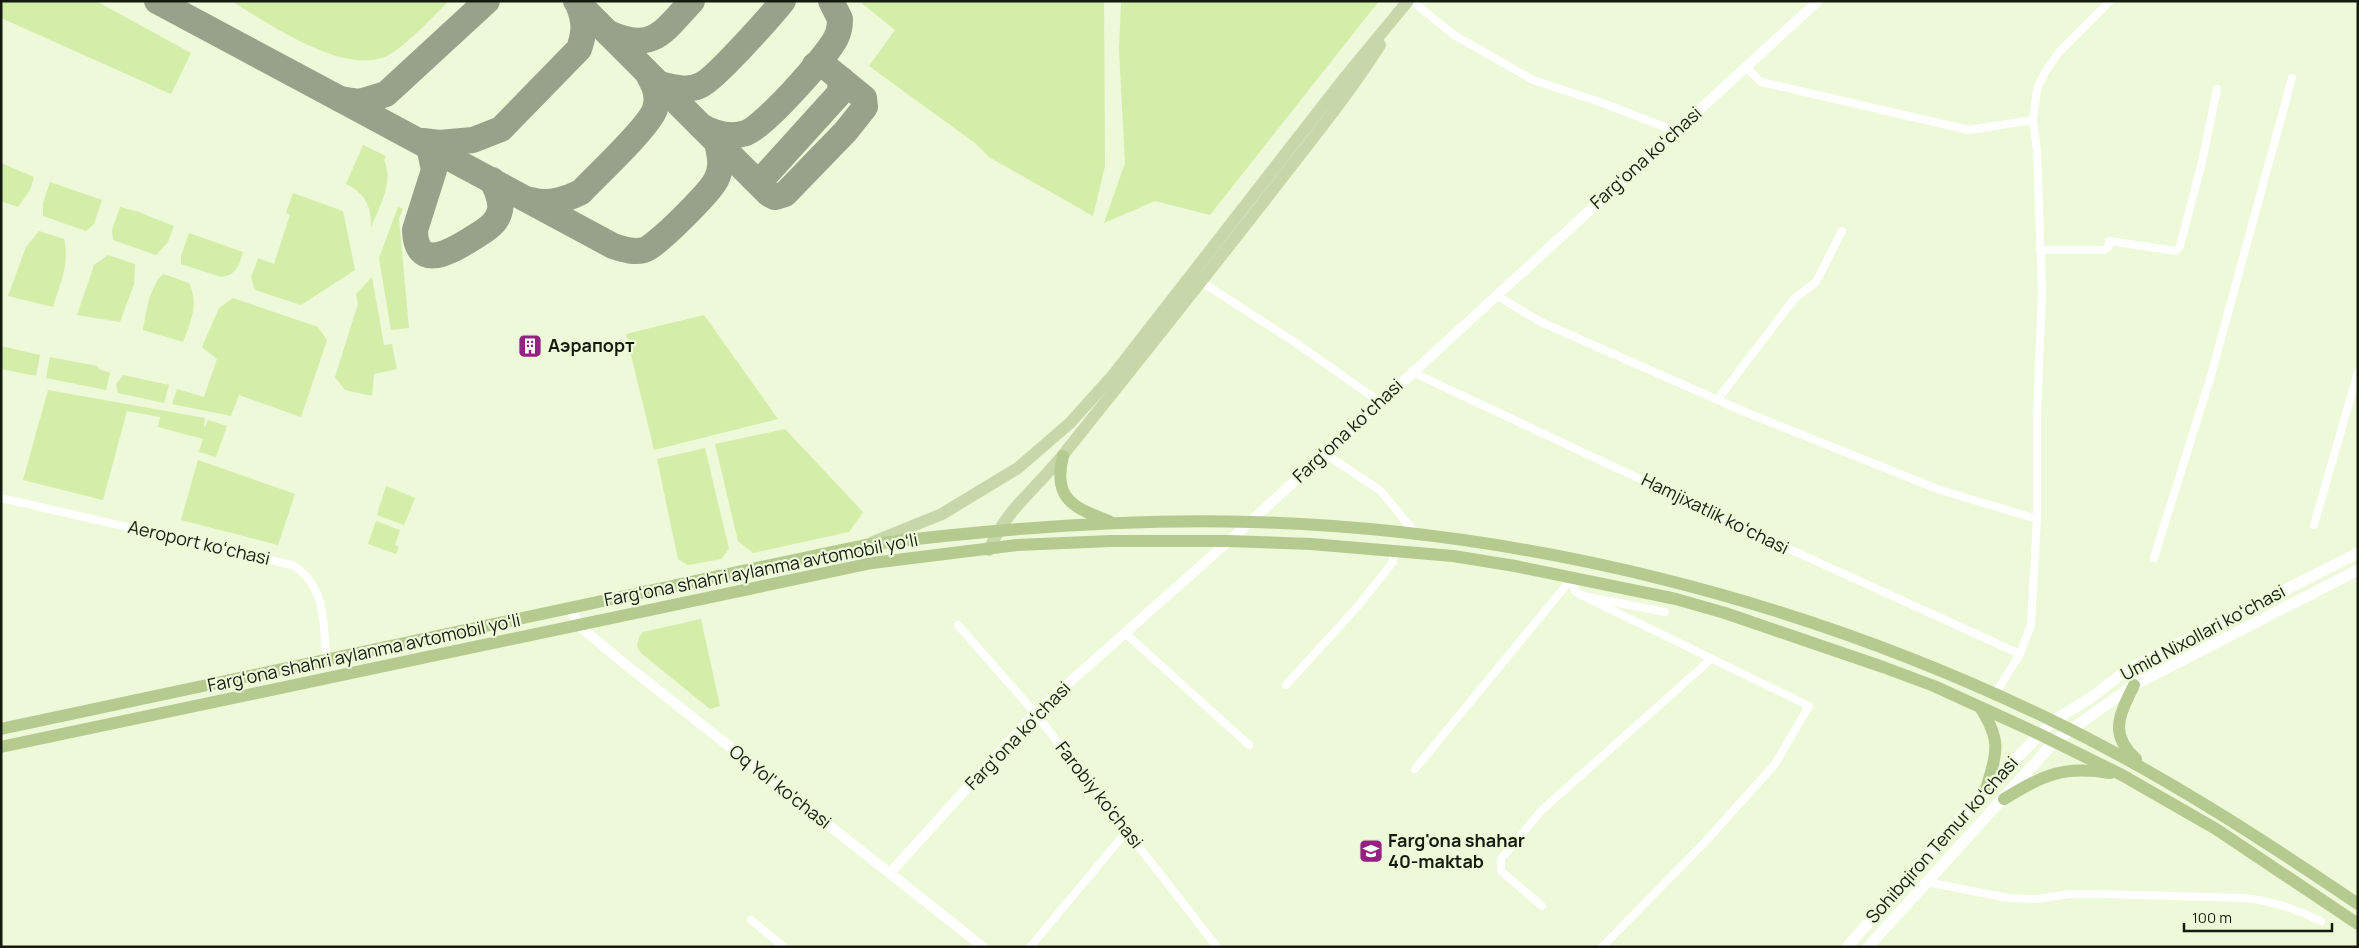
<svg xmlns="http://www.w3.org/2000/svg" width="2359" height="948" font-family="Manrope,sans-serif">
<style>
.green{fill:#d4eda9}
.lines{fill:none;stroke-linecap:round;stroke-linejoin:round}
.taxiway{stroke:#98a189;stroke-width:26}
.minor{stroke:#fff;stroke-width:8}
.tertiary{stroke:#fff;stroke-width:10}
.secondary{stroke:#fff;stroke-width:11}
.primary{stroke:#c7d7aa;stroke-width:12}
.trunk{stroke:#b4ca8e;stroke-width:12}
.labels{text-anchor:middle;stroke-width:4.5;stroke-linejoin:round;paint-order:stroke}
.street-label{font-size:18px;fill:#161b0f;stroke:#edf9d9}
.poi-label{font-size:18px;font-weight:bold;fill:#161b0f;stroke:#edf9d9;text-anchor:start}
</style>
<rect width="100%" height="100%" fill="#edf9d9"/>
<g class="green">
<polygon points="1,1 96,1 191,53 171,94 1,18"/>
<path d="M231,1h218c-17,16 -37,39 -57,52 -43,28 -123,-30 -161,-52z"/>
<polygon points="859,1 1104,1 1105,166 1093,216 989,157 975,143 869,66 895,30"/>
<polygon points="1121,1 1379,1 1210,215 1155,201 1104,223 1125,163 1119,50"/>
<path d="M363,145l23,11 -2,4c10,23 -5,47 -13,68 1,-21 -6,-35 -25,-44z"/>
<polygon points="1,163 34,177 30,190 18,207 1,201"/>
<polygon points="50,182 102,200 94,224 86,231 43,216 43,203"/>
<polygon points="293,193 343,211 355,270 301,305 255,290 251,278 258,258 274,264 290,215 286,213"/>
<polygon points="120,207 139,212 174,226 168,242 156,255 113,240 112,230"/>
<polygon points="398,207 403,209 399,218 409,328 391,330 379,258"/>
<path d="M39,231l25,8c6,24 -4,45 -11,68l-45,-11 18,-49z"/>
<path d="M189,233l54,19c-4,14 -7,23 -22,25l-40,-13v-8z"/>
<polygon points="108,255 135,264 134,284 120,322 77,315 94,265"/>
<path d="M163,274l26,9c10,21 2,38 -6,59l-40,-12c3,-18 7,-44 20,-56z"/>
<polygon points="372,277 384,345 392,344 397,369 374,374 372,396 345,390 335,377 358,304 356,294"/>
<polygon points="233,298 318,327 327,340 301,417 239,395 231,416 172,404 177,389 204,397 217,359 202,347 219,308"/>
<polygon points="704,315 778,419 654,450 626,334"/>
<polygon points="1,346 40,355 36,376 1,369"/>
<polygon points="50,357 97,366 99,369 110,373 106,390 46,378"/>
<polygon points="123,375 169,385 164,403 118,393 116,384"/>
<polygon points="48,390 205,418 204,427 205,427 208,420 227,426 216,457 199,452 203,439 158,427 160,417 127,411 103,500 23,480"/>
<polygon points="785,429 863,512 849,532 753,553 738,541 715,444"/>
<polygon points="705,448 729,549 721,559 688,565 678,559 657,459"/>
<polygon points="198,460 295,494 278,545 181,520"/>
<polygon points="386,486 415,498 404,525 377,515"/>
<polygon points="376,521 400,530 395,545 399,547 396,554 368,544"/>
<polygon points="701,619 720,706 710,709 641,653 637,646 639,637 643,632"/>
</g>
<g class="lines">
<g class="taxiway">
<polyline points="157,1 340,99"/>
<path d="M487,1l-101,93 -26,8 -20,-3 273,147c10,3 20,7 31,4 12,-3 66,-58 72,-70 7,-13 4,-24 1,-38l-141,-141"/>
<path d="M608,33c45,20 55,-1 84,-32"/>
<path d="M659,84c13,3 29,8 42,1 14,-6 70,-69 82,-84"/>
<path d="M701,126c14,8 29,12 45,7 18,-6 81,-77 90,-95 3,-6 4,-12 4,-19l-9,-18"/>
<path d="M423,141l16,2 34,-3 28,-11 78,-80c6,-17 6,-28 -1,-45"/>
<polyline points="717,142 769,194 775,197 785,194 846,131 865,107 864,98 826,67 815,65"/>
<path d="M429,146l5,24 -19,60c1,40 32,24 53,11 12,-8 29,-15 32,-31 2,-10 -4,-21 -8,-30"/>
<polyline points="754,179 763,178 839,94 842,80"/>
<path d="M531,200c18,5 34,0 50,-8 16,-17 68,-65 74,-83 4,-13 0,-22 -6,-33"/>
</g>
<g class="minor">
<polyline points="1412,1 1454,35 1533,80 1603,103 1675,131"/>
<polyline points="1746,67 1761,82 1969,130 2033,120"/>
<polyline points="2040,250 2104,250 2109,247 2109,241 2176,251 2180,246 2202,162 2217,89"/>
<polyline points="1200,281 1296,343 1380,402"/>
<polyline points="1496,295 1541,322 1745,412 1940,490 2037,519"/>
<polyline points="1412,372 1785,547 2020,654"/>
<polyline points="1718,399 1794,299 1816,282 1842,231"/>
<polyline points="1324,453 1381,491 1415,533"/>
<path d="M1,498l291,67c34,19 32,60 34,96"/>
<polyline points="2314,525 2358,372"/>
<polyline points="2154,558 2210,379 2292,78"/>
<polyline points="1573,577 1575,591 1583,596 1665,612"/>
<polyline points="1583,596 1809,706 1775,764 1705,842 1602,947"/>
<polyline points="958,625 1035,713 1217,947"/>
<polyline points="1125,633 1249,745"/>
<polyline points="1286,685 1358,606 1393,562 1393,550"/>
<polyline points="1995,694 2020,654 2031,625 2037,519 2037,417 2042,291 2037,150 2033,120 2037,89 2045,72 2060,51 2110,1"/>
<polyline points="1415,769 1573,577"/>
<path d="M1926,882l82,16 29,1 32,-5h31l145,4c28,3 51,11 76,23"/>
<polyline points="1542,906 1501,871 1501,859 1542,810 1711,659"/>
<polyline points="751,920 784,947"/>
<polyline points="1030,947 1127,831"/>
</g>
<g class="tertiary">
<polyline points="571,608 578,625 620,660 983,947"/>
<polyline points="890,873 1035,713 1250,522 1818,1"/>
</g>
<g class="secondary">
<polyline points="1847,947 1986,789 2053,721 2089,699 2127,670 2358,553"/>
<polyline points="1868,947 2055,741 2134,685 2358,570"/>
</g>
<g class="primary">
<polyline points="873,542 942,514 1018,468 1070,423 1114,374 1346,76 1408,1"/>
<path d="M989,550c17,-41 48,-62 74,-95 68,-85 135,-169 202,-255 39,-51 80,-100 115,-155"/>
</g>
<g class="trunk">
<path d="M1063,456c-11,43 11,52 46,65"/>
<path d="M2134,685c-14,29 -26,49 2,74"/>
<path d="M1980,707c22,34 17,45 6,82"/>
<path d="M1,729l864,-184c128,-16 258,-27 387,-23 276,8 552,78 801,199 107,52 206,116 305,183"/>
<polyline points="1,747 872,563 1017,545 1111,541 1227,541 1311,544 1453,556 1515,566 1676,599 1725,613 1883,667 1934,686 2039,734 2122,775 2216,829 2358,924"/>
<path d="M2004,799c40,-24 59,-34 106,-26"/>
</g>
</g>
<defs>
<g id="building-square" transform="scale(1.25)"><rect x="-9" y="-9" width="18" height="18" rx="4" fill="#932283" stroke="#edf9d9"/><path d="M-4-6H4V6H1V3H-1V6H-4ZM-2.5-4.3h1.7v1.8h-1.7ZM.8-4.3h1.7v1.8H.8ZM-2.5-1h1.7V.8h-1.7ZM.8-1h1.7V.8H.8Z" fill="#fff"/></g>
<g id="school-square" transform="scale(1.25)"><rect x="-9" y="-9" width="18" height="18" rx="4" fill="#932283" stroke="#edf9d9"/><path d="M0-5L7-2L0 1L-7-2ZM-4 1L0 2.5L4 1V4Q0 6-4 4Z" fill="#fff"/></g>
</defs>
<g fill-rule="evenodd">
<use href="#building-square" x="530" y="346"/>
<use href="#school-square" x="1371" y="851"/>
</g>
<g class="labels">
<g class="street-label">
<text transform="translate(1646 158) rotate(-42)" y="6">Fargʻona koʻchasi</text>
<text transform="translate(1348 431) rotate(-43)" y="6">Fargʻona koʻchasi</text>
<text transform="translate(1715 514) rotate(26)" y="6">Hamjixatlik koʻchasi</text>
<text transform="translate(199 543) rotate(13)" y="6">Aeroport koʻchasi</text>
<text transform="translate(761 570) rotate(-11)" y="6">Fargʻona shahri aylanma avtomobil yoʻli</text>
<text transform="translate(2203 633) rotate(-28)" y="6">Umid Nixollari koʻchasi</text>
<text transform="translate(364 653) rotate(-12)" y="6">Fargʻona shahri aylanma avtomobil yoʻli</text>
<text transform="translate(1018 736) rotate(-46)" y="6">Fargʻona koʻchasi</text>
<text transform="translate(780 787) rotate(38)" y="6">Oq Yol' ko'chasi</text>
<text transform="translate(1099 795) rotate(52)" y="6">Farobiy ko'chasi</text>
<text transform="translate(1942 840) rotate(-48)" y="6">Sohibqiron Temur koʻchasi</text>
</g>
<g class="poi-label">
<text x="548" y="352">Аэрапорт</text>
<text x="1388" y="847">Farg'ona shahar<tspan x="1388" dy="21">40-maktab</tspan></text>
</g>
</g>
<rect width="2359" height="948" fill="none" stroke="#161b0f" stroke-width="5"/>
<path d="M2184 923v8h148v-8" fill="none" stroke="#161b0f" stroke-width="2.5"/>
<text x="2192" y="923" font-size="15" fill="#161b0f" stroke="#edf9d9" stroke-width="4" paint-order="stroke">100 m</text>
</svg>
